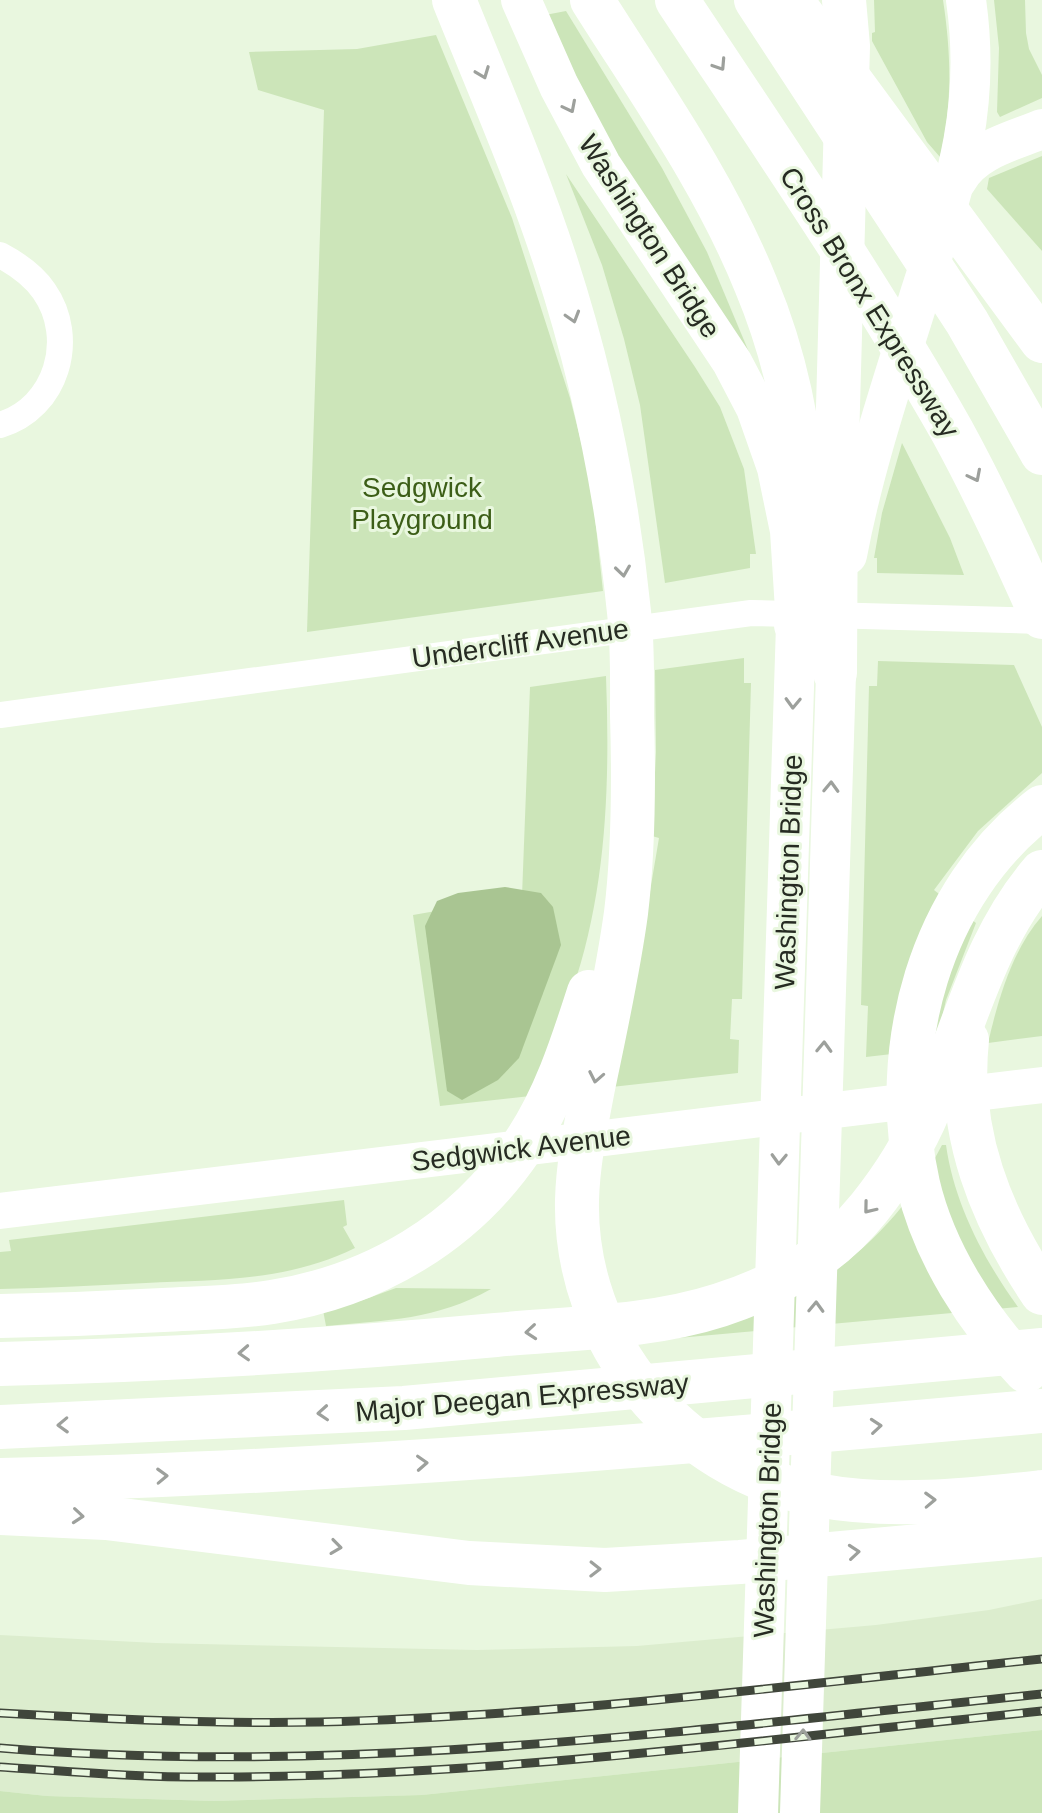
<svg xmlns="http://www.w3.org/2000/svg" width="1042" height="1813" font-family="Arial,sans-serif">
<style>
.built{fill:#dcedce}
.green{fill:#cce5b9}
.forest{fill:#a9c592}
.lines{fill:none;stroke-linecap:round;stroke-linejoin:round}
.street{stroke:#fff;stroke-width:26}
.secondary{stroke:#fff;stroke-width:36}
.primary{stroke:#fff;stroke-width:40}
.highway{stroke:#fff;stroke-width:44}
.rail-casing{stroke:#40463b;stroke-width:9}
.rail{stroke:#e9f7df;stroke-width:6;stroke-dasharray:18;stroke-linecap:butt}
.oneway{stroke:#9da09c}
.labels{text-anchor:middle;stroke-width:6;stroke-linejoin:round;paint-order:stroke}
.street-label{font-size:28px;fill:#262b22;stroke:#e9f7df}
.park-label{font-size:28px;fill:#3c5e17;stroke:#e9f7df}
</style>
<rect width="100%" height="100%" fill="#e9f7df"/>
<polygon class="built" points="1042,1599 1042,1730 422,1795 214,1801 47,1796 0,1791 0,1635 156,1643 477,1650 637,1646 876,1625 989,1610"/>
<g class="green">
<path d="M874,0h69c8,52 10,106 -3,157l-13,-15 -55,-101v-8l3,-1z"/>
<polygon points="994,0 1025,0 1026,33 1029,49 1042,75 1042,98 1000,117 997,112 999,48"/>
<polygon points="566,11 662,168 707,252 751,357 623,170 545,15"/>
<polygon points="436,35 512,218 570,398 591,481 603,591 307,632 324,110 258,90 249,52 357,49"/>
<polygon points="1042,156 1042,251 987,189 989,178"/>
<polygon points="566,174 695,367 720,407 744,469 756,554 750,554 750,568 665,583 640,405 624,339 602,265"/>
<polygon points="902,443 950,538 964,575 877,573 877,558 874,558 882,513"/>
<path d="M744,658v25h7l-9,316h-10l-2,40 9,1 -1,33 -298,33 -27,-191 109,-19 8,-209 76,-11c4,106 1,214 -34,315l59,13 28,-166 -7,-2 4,-84 -1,-82z"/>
<polygon points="878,661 1014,665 1042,727 1042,773 978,831 934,890 976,923 946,1000 935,1049 866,1057 868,1006 861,1005 869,686 877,686"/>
<path d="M1042,916v120l-54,7c10,-43 24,-93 54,-127z"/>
<path d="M942,1145h4c8,58 38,115 72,162l-351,32 159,-62c49,-34 89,-79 116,-132z"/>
<path d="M344,1200l3,25 -4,2 12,21c-67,33 -136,32 -209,35 -48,2 -97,5 -146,6v-37l11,-1 -2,-11z"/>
<path d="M396,1288l95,1c-55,31 -103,31 -165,37l-3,-16 40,-10z"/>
<polygon points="1042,1730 1042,1813 0,1813 0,1791 47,1796 214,1801 422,1795"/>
</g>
<polygon class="forest" points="505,887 541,893 553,907 561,945 519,1058 498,1080 462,1100 447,1091 425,926 437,901 458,893"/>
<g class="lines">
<g class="street">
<path d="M0,255c17,9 33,20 44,36 33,47 13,117 -44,134"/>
<polyline points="0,715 751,613 1042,621"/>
</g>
<polyline class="secondary" points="0,1211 1042,1085"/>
<g class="primary">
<polyline points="521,0 559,86 601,165 732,362 756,408 777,468 790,531 796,625 758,1813"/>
<path d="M957,180c16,-30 56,-39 85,-51"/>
<path d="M847,555c17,-90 47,-177 74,-264 33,-103 61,-180 45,-291"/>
<polyline points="800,1813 837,642"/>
</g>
<g class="highway">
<path d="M454,0c35,87 73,174 102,263 37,114 61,230 73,349 4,34 3,69 3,103 2,67 2,132 -6,198 -8,59 -21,117 -33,175 -7,37 -15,74 -16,112 -3,142 101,268 240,295 72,14 152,5 225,-3"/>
<path d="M592,0c58,92 123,183 164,285 31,74 47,157 50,237 1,34 -6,70 -10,103"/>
<path d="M677,0c94,142 191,283 275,431 33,60 62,123 90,186"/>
<polyline points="756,0 967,322 1042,453"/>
<polyline points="791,0 1042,341"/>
<polyline points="835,673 836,479 848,46 844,0"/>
<path d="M967,1040c-10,93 24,177 75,253"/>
<path d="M0,1316c55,-1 109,-3 163,-6 37,-2 73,-2 109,-8 102,-16 192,-69 250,-155 32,-46 50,-102 67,-155"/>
<path d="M0,1364c166,-4 331,-14 496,-29 74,-7 153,-7 224,-30 59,-19 110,-48 149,-97 24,-30 45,-63 60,-99 36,-81 54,-169 113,-237"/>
<path d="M1026,1371c-48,-50 -92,-118 -108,-187 -30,-135 11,-291 124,-377"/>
<polyline points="0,1427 404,1408 1042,1350"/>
<path d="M0,1480c348,-7 695,-38 1042,-69"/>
<polyline points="0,1513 106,1518 469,1563 605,1570 740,1562 1042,1535"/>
</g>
<g class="rail-casing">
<g id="rail">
<path d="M0,1713c107,6 213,11 320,9 241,-6 482,-38 722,-63"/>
<path d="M0,1748c349,29 696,-19 1042,-54"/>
<path d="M0,1767c74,5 149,11 223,10 274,-1 547,-38 819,-66"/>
</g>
</g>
<use href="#rail" class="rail"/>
</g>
<defs><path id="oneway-chevron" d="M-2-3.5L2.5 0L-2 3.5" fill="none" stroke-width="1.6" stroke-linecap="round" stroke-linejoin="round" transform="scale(2)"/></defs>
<g class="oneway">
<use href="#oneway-chevron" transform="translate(720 65) rotate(57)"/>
<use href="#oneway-chevron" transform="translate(483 73) rotate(69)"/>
<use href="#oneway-chevron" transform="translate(570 107) rotate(63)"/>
<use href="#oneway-chevron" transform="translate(573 317) rotate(73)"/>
<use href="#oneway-chevron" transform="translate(975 476) rotate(63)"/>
<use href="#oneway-chevron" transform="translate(623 571) rotate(82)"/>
<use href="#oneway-chevron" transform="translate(793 703) rotate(92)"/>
<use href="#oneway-chevron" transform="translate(831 787) rotate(-88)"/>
<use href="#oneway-chevron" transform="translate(824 1047) rotate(-88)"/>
<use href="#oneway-chevron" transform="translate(596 1077) rotate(101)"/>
<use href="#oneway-chevron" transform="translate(779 1159) rotate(92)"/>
<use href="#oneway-chevron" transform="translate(869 1208) rotate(129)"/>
<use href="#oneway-chevron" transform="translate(816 1307) rotate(-88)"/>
<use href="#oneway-chevron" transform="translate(531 1332) rotate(175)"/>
<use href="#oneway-chevron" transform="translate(244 1353) rotate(177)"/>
<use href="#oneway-chevron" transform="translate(323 1413) rotate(176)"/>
<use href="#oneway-chevron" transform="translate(63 1425) rotate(178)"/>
<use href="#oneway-chevron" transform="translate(876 1426) rotate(-5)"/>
<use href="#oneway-chevron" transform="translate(422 1463) rotate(-3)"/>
<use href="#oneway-chevron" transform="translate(162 1476) rotate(-2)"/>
<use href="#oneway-chevron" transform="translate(930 1500) rotate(-2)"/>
<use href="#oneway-chevron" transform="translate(78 1516) rotate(5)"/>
<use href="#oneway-chevron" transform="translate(336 1547) rotate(8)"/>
<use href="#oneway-chevron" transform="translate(854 1552) rotate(-5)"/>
<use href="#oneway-chevron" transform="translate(595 1569) rotate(1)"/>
<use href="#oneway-chevron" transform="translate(803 1735) rotate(-88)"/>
</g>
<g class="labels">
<g class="street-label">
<text transform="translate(650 236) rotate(57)" y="10">Washington Bridge</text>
<text transform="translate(870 302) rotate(58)" y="10">Cross Bronx Expressway</text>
<text transform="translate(520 643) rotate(-8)" y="10">Undercliff Avenue</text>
<text transform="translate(788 872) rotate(-88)" y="10">Washington Bridge</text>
<text transform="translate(521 1148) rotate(-7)" y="10">Sedgwick Avenue</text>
<text transform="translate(522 1397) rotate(-5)" y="10">Major Deegan Expressway</text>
<text transform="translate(767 1520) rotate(-88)" y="10">Washington Bridge</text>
</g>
<g class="park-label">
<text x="422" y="497">Sedgwick<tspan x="422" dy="32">Playground</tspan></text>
</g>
</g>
</svg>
